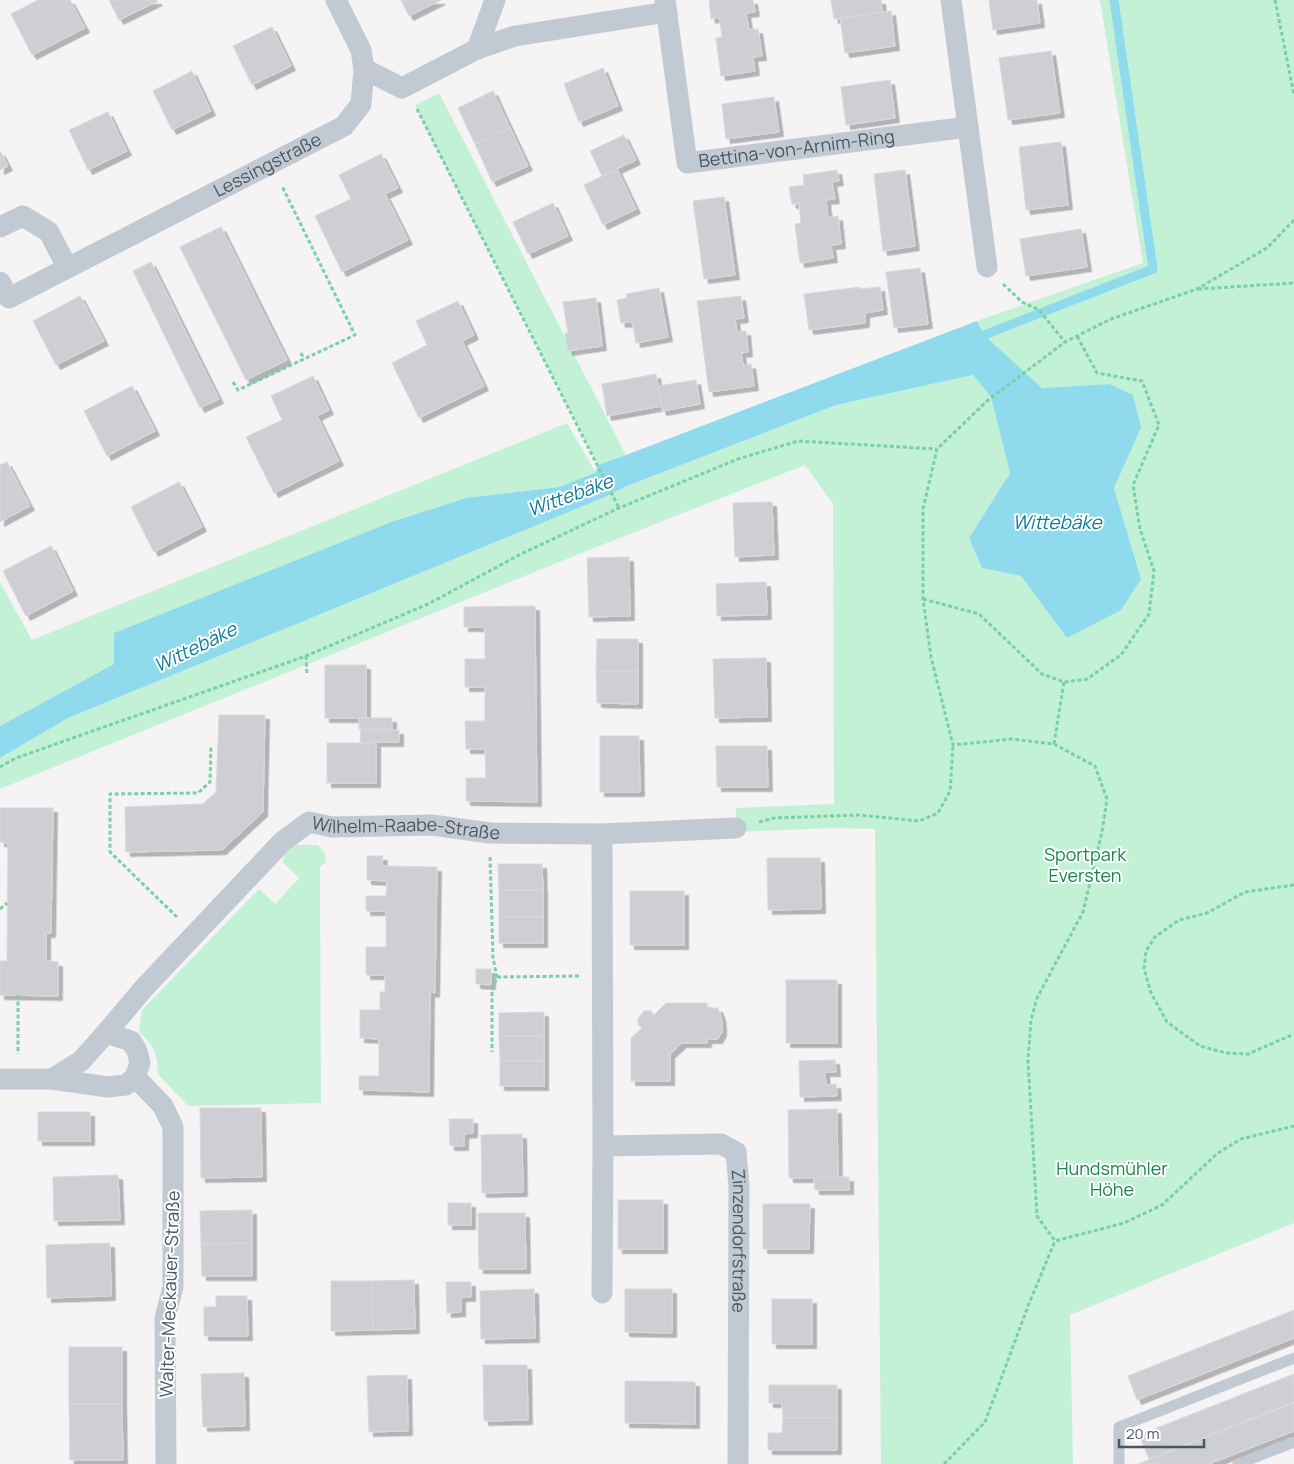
<svg xmlns="http://www.w3.org/2000/svg" width="1294" height="1464" font-family="Manrope,sans-serif">
<style>
.green{fill:#c3f1d5}
.water{fill:#90daee}
.lines{fill:none;stroke-linecap:round;stroke-linejoin:round}
.stream{stroke:#90daee;stroke-width:9}
.building{fill:#cdcfd5;stroke:#d7d9de;filter:url(#shadow)}
.path{stroke:#7ad0a6;stroke-width:3;stroke-dasharray:4 2.5;stroke-linecap:butt}
.service{stroke:#c1cad2;stroke-width:11}
.minor{stroke:#c1cad2;stroke-width:21}
.labels{text-anchor:middle;stroke-width:4;stroke-linejoin:round;paint-order:stroke}
.street-label{font-size:18px;fill:#4a5661;stroke:#fff}
.park-label{font-size:18px;fill:#17864f;stroke:#fff}
.water-label{font-size:19px;font-style:italic;fill:#0c7c9b;stroke:#fff}
</style>
<defs>
<filter id="shadow"><feDropShadow dx="4.5" dy="4.5" stdDeviation="0" flood-color="#0004"/></filter>
</defs>
<rect width="100%" height="100%" fill="#f5f3f3"/>
<g class="green">
<polygon points="1100,0 1294,0 1294,1223 1070,1315 1073,1464 881,1464 875,829 833,828 736,832 736,808 834,804 833,504 805,465 579,554 0,789 0,758 68,718 605,497 627,486 836,405 973,375 991,397 1010,473 969,538 982,568 1021,576 1067,638 1141,579 1114,488 1141,428 1109,384 1042,388 984,335 977,321 1143,263"/>
<polygon points="439,93 626,455 598,465 415,105"/>
<polygon points="567,423 596,473 559,487 466,498 391,522 114,633 114,664 0,726 0,582 32,640"/>
<path d="M293,845h25l7,8 1,9 -6,5v21l1,215 -133,3 -30,-32c0,-19 -4,-29 -19,-42l3,-22 117,-121 16,15 24,-26 -16,-15 1,-8z"/>
</g>
<polygon class="water" points="977,321 984,335 1042,388 1109,384 1133,395 1141,428 1114,488 1141,579 1121,610 1067,638 1021,576 982,568 969,538 1010,473 991,397 973,375 836,405 627,486 605,497 68,718 0,758 0,726 114,664 114,633 391,522 466,498 559,487 595,473 598,465 626,455"/>
<g class="lines">
<polyline class="stream" points="984,335 1153,269 1114,0"/>
</g>
<g class="building">
<polygon points="38,0 70,0 85,28 32,55 11,14"/>
<polygon points="109,0 157,0 158,1 119,20"/>
<polygon points="401,0 441,0 409,16"/>
<polygon points="709,0 753,0 755,12 746,13 749,30 758,29 762,56 753,57 755,71 721,76 716,38 722,37 719,17 711,19"/>
<polygon points="831,0 881,0 882,12 834,19"/>
<polygon points="989,0 1037,0 1040,23 993,30"/>
<polygon points="891,11 895,46 845,53 840,18"/>
<polygon points="272,27 291,66 252,85 233,46"/>
<polygon points="1051,51 1060,113 1008,120 999,58"/>
<polygon points="603,68 618,106 579,122 564,84"/>
<polygon points="192,71 211,111 172,130 153,91"/>
<polygon points="890,80 895,118 846,125 841,87"/>
<polygon points="493,91 510,128 475,144 458,108"/>
<polygon points="774,97 779,132 726,139 722,104"/>
<polygon points="108,112 127,151 88,170 69,130"/>
<polygon points="510,128 528,166 492,182 475,144"/>
<polygon points="624,135 636,160 602,176 590,151"/>
<polygon points="1061,142 1068,205 1026,210 1019,147"/>
<polygon points="0,151 8,166 0,170"/>
<polygon points="381,154 398,188 385,194 408,240 342,272 315,216 351,199 339,175"/>
<polygon points="617,169 636,209 603,225 584,185"/>
<polygon points="837,170 839,181 832,182 835,199 826,200 828,218 838,216 841,244 831,245 833,258 800,263 795,224 801,223 799,204 792,204 789,187 804,185 803,175"/>
<polygon points="905,170 915,246 883,251 874,174"/>
<polygon points="724,197 735,275 704,279 693,201"/>
<polygon points="553,203 568,236 528,254 513,222"/>
<polygon points="221,227 287,360 246,380 180,247"/>
<polygon points="1081,229 1087,267 1026,276 1020,239"/>
<polygon points="151,262 219,399 200,408 133,271"/>
<polygon points="920,268 928,324 894,328 886,272"/>
<polygon points="860,287 860,289 880,287 883,310 865,313 865,323 809,330 804,294"/>
<polygon points="659,288 668,337 636,343 632,322 621,323 617,300 627,298 626,294"/>
<polygon points="80,296 104,341 56,365 33,321"/>
<polygon points="741,296 744,318 735,319 737,332 746,331 748,352 741,353 743,365 751,364 754,386 709,392 697,301"/>
<polygon points="596,298 602,346 568,351 565,333 568,333 563,302"/>
<polygon points="458,301 474,335 462,341 484,386 419,418 392,363 427,345 416,321"/>
<polygon points="656,374 662,406 607,416 602,384"/>
<polygon points="313,376 329,410 317,416 339,461 274,493 246,437 282,420 271,396"/>
<polygon points="696,380 700,404 662,411 658,386"/>
<polygon points="132,386 155,431 107,456 84,411"/>
<polygon points="7,462 30,506 0,522 0,465"/>
<polygon points="179,482 202,527 154,552 131,507"/>
<polygon points="772,502 774,555 735,557 733,503"/>
<polygon points="51,546 73,591 26,616 3,571"/>
<polygon points="629,557 630,616 589,617 587,558"/>
<polygon points="766,582 767,615 717,616 716,584"/>
<polygon points="535,606 537,802 466,801 466,778 486,778 485,749 466,749 465,721 485,721 485,687 465,687 465,659 485,659 485,633 484,627 464,627 464,607"/>
<polygon points="597,639 638,639 638,671 596,671"/>
<polygon points="766,658 767,717 715,718 713,659"/>
<rect x="325" y="665" width="41" height="53"/>
<polygon points="596,671 638,671 638,704 597,703"/>
<polygon points="219,715 265,715 263,812 222,850 126,852 125,807 203,804 216,792"/>
<rect x="359" y="718" width="33" height="11"/>
<polygon points="361,730 399,730 399,742 360,742"/>
<polygon points="600,736 639,736 640,792 600,792"/>
<rect x="327" y="743" width="49" height="40"/>
<polygon points="716,746 767,746 768,787 717,787"/>
<polygon points="0,808 53,808 51,933 46,933 46,961 58,962 58,996 0,995 0,961 7,961 8,843 0,842"/>
<polygon points="367,856 383,856 382,866 437,867 435,993 430,992 429,1092 359,1090 359,1076 379,1076 379,1039 360,1038 360,1010 380,1010 380,992 385,992 385,975 366,975 366,947 386,947 386,911 366,911 366,896 386,896 387,886 386,881 367,880"/>
<polygon points="767,858 820,858 821,909 768,910"/>
<polygon points="498,864 542,864 543,890 499,890"/>
<rect x="499" y="890" width="44" height="27"/>
<rect x="630" y="891" width="54" height="54"/>
<rect x="499" y="917" width="44" height="26"/>
<polygon points="476,969 491,969 491,985 476,984"/>
<rect x="786" y="980" width="51" height="63"/>
<polygon points="666,1003 707,1003 707,1008 718,1008 721,1016 722,1024 722,1032 718,1039 707,1039 707,1043 682,1043 670,1054 670,1081 631,1081 631,1038 642,1028 638,1024 638,1018 644,1011 651,1011 654,1015"/>
<polygon points="544,1012 544,1036 499,1036 499,1013"/>
<polygon points="499,1036 544,1036 544,1061 500,1061"/>
<polygon points="835,1060 836,1072 825,1072 826,1085 836,1084 837,1096 800,1097 799,1061"/>
<rect x="500" y="1061" width="44" height="25"/>
<polygon points="200,1108 261,1108 262,1177 201,1178"/>
<polygon points="837,1109 838,1178 789,1178 788,1110"/>
<rect x="38" y="1112" width="52" height="29"/>
<polygon points="449,1119 473,1119 473,1133 464,1134 464,1146 450,1146"/>
<polygon points="522,1134 523,1192 482,1193 481,1135"/>
<polygon points="118,1175 120,1220 54,1221 53,1177"/>
<polygon points="849,1177 849,1190 815,1190 814,1178"/>
<rect x="618" y="1200" width="45" height="49"/>
<rect x="448" y="1203" width="23" height="22"/>
<polygon points="763,1204 810,1204 809,1249 763,1249"/>
<polygon points="252,1210 252,1243 201,1244 200,1211"/>
<polygon points="478,1213 525,1213 526,1269 479,1269"/>
<polygon points="110,1243 111,1296 47,1298 46,1245"/>
<polygon points="252,1243 252,1276 202,1276 201,1244"/>
<polygon points="414,1280 415,1329 373,1330 372,1281"/>
<polygon points="331,1281 372,1281 373,1330 331,1331"/>
<polygon points="446,1282 471,1282 471,1297 461,1297 461,1312 447,1313"/>
<polygon points="534,1289 535,1338 481,1339 480,1291"/>
<polygon points="625,1289 672,1289 672,1333 625,1332"/>
<polygon points="216,1296 247,1296 248,1336 204,1336 204,1307 216,1307"/>
<rect x="772" y="1299" width="40" height="45"/>
<polygon points="1294,1310 1294,1338 1137,1400 1128,1376"/>
<rect x="69" y="1347" width="53" height="57"/>
<polygon points="483,1365 527,1365 528,1420 484,1421"/>
<polygon points="244,1373 245,1426 203,1427 201,1374"/>
<polygon points="1294,1374 1294,1402 1149,1459 1139,1435"/>
<polygon points="407,1375 408,1431 369,1432 367,1376"/>
<polygon points="625,1381 695,1382 695,1424 625,1423"/>
<polygon points="769,1385 837,1385 837,1418 783,1418 782,1403 769,1403"/>
<polygon points="1294,1403 1294,1431 1209,1464 1138,1464"/>
<polygon points="69,1404 122,1404 123,1460 70,1460"/>
<polygon points="783,1418 837,1418 837,1450 768,1450 768,1433 782,1433"/>
</g>
<g class="lines">
<g class="path">
<polyline points="1275,0 1294,95"/>
<polyline points="417,109 619,508"/>
<polyline points="1294,220 1267,248 1197,289 1111,319 1065,342 987,401 937,449 923,509 923,599 931,657 953,745 1012,739 1054,744 1095,766 1107,799 1102,832 1083,912 1037,998 1031,1020 1028,1061 1037,1216 1055,1241 1124,1223 1162,1205 1218,1153 1241,1139 1294,1126"/>
<polyline points="1003,284 1022,302 1039,310 1065,342"/>
<polyline points="1198,289 1294,283"/>
<polyline points="301,353 304,359"/>
<polyline points="233,382 238,390 355,335 282,186"/>
<polyline points="923,599 979,614 1042,674 1064,682 1087,679 1121,655 1149,614 1154,571 1140,529 1133,485 1159,425 1142,381 1097,373 1077,336"/>
<polyline points="306,656 307,675"/>
<polyline points="1054,744 1064,682"/>
<polyline points="0,767 16,758 306,656 428,604 523,553 619,508 738,459 798,441 937,449"/>
<polyline points="759,822 774,818 859,815 919,821 938,813 950,791 953,745"/>
<polyline points="490,857 493,958 497,977 492,990 492,1052"/>
<polyline points="1294,885 1245,892 1207,913 1179,920 1155,937 1146,951 1144,968 1151,993 1167,1022 1200,1046 1226,1053 1248,1054 1294,1034"/>
<polyline points="0,909 7,903"/>
<polyline points="177,917 110,852 110,794 198,793 210,782 211,746"/>
<polyline points="497,977 579,976"/>
<polyline points="18,995 18,1054"/>
<polyline points="944,1464 985,1422 1028,1306 1055,1241"/>
</g>
<g class="service">
<polyline points="1119,1464 1119,1427 1294,1358"/>
<polyline points="1238,1464 1294,1442"/>
</g>
<g class="minor">
<path id="s1" d="M665,0l22,163 281,-36 -17,-127"/>
<polyline points="477,49 495,0"/>
<polyline points="364,69 402,88 477,49 515,36 667,12"/>
<polyline points="968,127 987,267"/>
<polyline points="0,227 23,216 49,232 67,267"/>
<path id="s2" d="M0,282l9,16 335,-172 17,-22 3,-35 -3,-19 -25,-50"/>
<polyline points="602,834 603,1146"/>
<path id="s3" d="M106,1033l38,-45 138,-146 27,-20 23,5 100,-2 58,8 112,1 134,-6"/>
<polyline points="135,1077 163,1106 173,1127 173,1287 165,1318 166,1464"/>
<polyline points="0,1079 52,1079 108,1087 126,1085 135,1077 140,1063 137,1051 131,1041 106,1033 81,1061 52,1079"/>
<path id="s4" d="M602,1293l1,-147 118,-2 15,8 3,34 -1,278"/>
</g>
</g>
<g class="labels">
<g class="street-label">
<text dy="6" stroke="none"><textPath href="#s1" startOffset="275">Bettina-von-Arnim-Ring</textPath></text>
<text dy="6" stroke="none"><textPath href="#s2" startOffset="309">Lessingstraße</textPath></text>
<text dy="6" stroke="none"><textPath href="#s3" startOffset="391">Wilhelm-Raabe-Straße</textPath></text>
<text dy="6" stroke="none"><textPath href="#s4" startOffset="371">Zinzendorfstraße</textPath></text>
<text transform="translate(170 1294) rotate(-88)" y="6">Walter-Meckauer-Straße</text>
</g>
<g class="park-label">
<text x="1085" y="861">Sportpark<tspan x="1085" dy="21">Eversten</tspan></text>
<text x="1112" y="1175">Hundsmühler<tspan x="1112" dy="21">Höhe</tspan></text>
</g>
<g class="water-label">
<text transform="translate(570 495) rotate(-20)" y="7">Wittebäke</text>
<text x="1057" y="529">Wittebäke</text>
<text transform="translate(195 647) rotate(-26)" y="7">Wittebäke</text>
</g>
</g>
<path d="M1119 1439v8h85v-8" fill="none" stroke="#4a5661" stroke-width="2.5"/>
<text x="1126" y="1439" font-size="15" fill="#4a5661" stroke="#ffffff" stroke-width="4" paint-order="stroke">20 m</text>
</svg>
